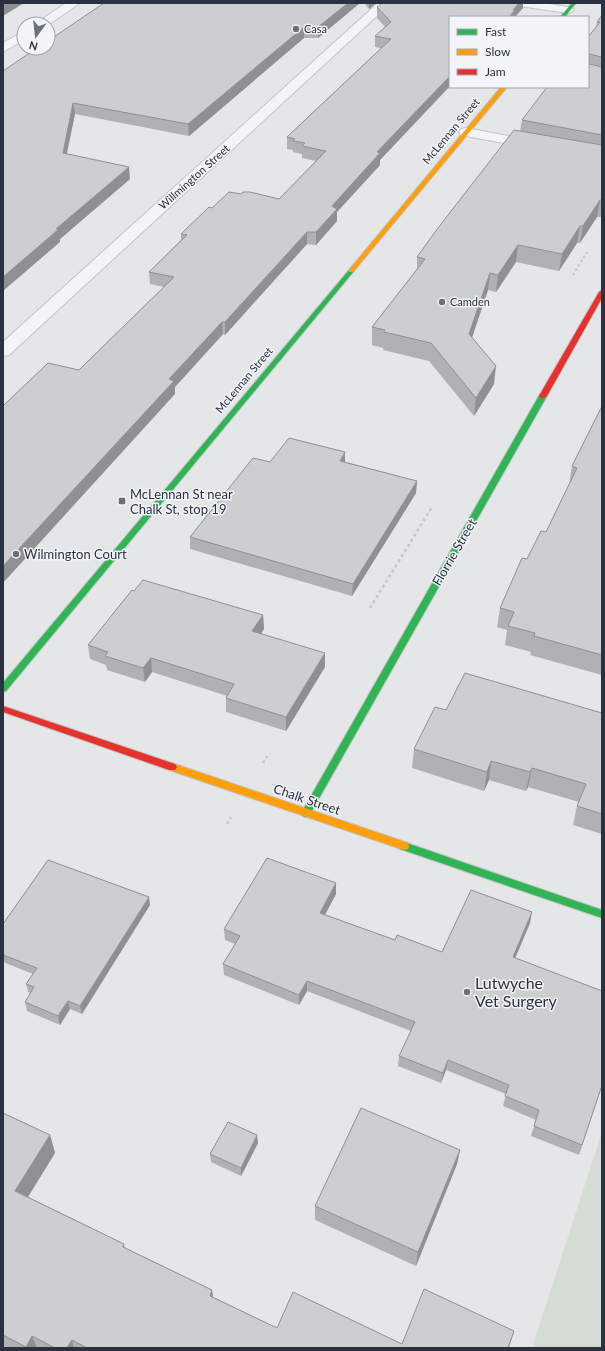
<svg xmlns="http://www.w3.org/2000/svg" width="605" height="1351" font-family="Lato,sans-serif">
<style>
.green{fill:#d4dcd4}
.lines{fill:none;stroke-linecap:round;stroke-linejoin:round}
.street-casing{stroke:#c2c4c6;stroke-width:2}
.fast-casing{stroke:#c2c4c6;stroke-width:2}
.slow-casing{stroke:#c2c4c6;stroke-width:2}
.jam-casing{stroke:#c2c4c6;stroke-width:2}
.path-far1{stroke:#c6c7cc;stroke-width:2;stroke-dasharray:2.5 2.5;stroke-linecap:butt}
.path{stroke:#c6c7cc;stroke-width:2.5;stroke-dasharray:3 3;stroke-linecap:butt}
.street{fill:#f3f4f6;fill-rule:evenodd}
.fast{fill:#30b455;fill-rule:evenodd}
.slow{fill:#ff9f0a;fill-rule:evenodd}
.jam{fill:#e5322d;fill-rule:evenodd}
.wall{fill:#afb1b3}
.shaded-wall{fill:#8f9092}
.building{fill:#ccced0;stroke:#8f9092}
.poi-dot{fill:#6b717c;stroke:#f2f4f8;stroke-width:1.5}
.labels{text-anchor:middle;stroke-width:3;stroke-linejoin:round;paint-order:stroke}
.far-poi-label{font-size:11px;fill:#2a3242;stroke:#f2f4f8;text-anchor:start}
.far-street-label{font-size:11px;fill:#2a3242;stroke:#f2f4f8}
.poi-label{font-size:13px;fill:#2a3242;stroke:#f2f4f8;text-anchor:start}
.street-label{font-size:13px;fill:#2a3242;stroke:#f2f4f8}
.near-poi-label{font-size:16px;fill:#2a3242;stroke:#f2f4f8;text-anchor:start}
</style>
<rect width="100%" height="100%" fill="#e4e6e8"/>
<polygon class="green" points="602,1132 602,1348 532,1348"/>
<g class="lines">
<g class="street-casing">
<g id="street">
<polygon points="66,3 80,3 48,25 35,24"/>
<polygon points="378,3 391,3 9,355 3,356 3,342"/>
<polygon points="513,3 543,3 568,7 572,8 574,10 572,12 568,13 519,6 515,5"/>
<polygon points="24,31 24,40 3,52 3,43"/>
<polygon points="466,128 536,141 541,142 543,145 541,148 536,149 461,135 459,132 461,129"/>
</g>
</g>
<g class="fast-casing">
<g id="fast">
<polygon points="572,3 576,3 565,17 560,17"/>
<polygon points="349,270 354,271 6,691 3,692 3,683"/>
<polygon points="540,394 543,394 547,396 309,816 306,817 303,816 301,813 303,810"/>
<polygon points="404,842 602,910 602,918 400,849 399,846 400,843"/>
</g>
</g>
<g class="slow-casing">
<g id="slow">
<polygon points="501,87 507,87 353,272 349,272 349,270"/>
<polygon points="172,763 408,843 409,846 408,849 404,850 169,770 167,767 169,764"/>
</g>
</g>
<g class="jam-casing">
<g id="jam">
<polygon points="602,290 602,298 547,396 543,398 540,398 539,396 599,292"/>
<polygon points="3,706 175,764 177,767 175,770 169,770 3,712"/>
</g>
</g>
<polyline class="path-far1" points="573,275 587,252"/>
<g class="path">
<polyline points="370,608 432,507"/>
<polyline points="263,763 267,756"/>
<polyline points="227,824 231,817"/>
</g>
<use href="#street" class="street"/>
<use href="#fast" class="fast"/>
<use href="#slow" class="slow"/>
<use href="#jam" class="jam"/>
</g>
<g class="wall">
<polygon points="360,3 318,38 304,38 189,136 75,114 67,154 130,179 60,239 60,242 3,71"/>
<polygon points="364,3 376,3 369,9"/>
<polygon points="377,7 523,8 450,17 450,86 380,160 380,165 337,212 337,221 316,245 307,244 225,335 223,334 175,387 175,394 79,370 164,287 150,284 149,272 181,240 181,234 212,208 241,194 279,199 316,161 302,158 302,154 293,152 293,150 287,149 287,137 381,48 375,47 375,36 385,27 377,18"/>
<polygon points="602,15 602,217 597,217 580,243 577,243 559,271 516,262 496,292 488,290 472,338 494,384 474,416 429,361 383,350 383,348 372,345 372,327 417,270 417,257 520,131 522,120 596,27 597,22"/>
<polygon points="602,406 602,675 530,655 531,652 505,645 507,630 497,627 500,608 527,559 546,532 569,485 572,466"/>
<polygon points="270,462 345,462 417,481 416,493 352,596 190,549 190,537"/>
<polygon points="134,591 263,615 264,629 261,633 325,667 286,731 226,712 226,698 227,696 152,672 145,682 107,670 106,665 90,659 88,645"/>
<polygon points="446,710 602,713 602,834 573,825 577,806 579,802 528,787 526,791 489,780 484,791 412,768 414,749"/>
<polygon points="336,883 336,894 325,915 395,940 442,952 530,923 515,958 602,1086 579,1155 531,1136 536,1120 503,1106 506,1094 446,1070 441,1083 398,1066 399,1056 411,1031 307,991 299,1005 224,975 223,964 235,944 225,940 224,929"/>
<polygon points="150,905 82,1014 70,1009 60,1025 27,1011 25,1002 31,993 28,992 26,984 33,974 3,962 3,924"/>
<polygon points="3,1113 50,1135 55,1153 28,1197 124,1244 125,1248 212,1290 213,1297 277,1328 402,1344 514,1331 509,1348 3,1348"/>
<polygon points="258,1143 241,1176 211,1162 210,1154"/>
<polygon points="460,1150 457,1164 416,1266 315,1220 315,1206"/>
</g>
<g class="shaded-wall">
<polygon points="7,3 24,3 3,16 3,5"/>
<polygon points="348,3 360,3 318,38 318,27"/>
<polygon points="369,3 376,3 369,9"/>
<polygon points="519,3 523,3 523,8 515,17 509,17 513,10"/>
<polygon points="304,27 304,38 189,136 188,124"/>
<polygon points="450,76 450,86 380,160 380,165 337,212 337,221 316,245 316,232 332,206 377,152"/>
<polygon points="73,103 75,114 64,165 63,153"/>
<polygon points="129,167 130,179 60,239 60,242 3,291 3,277 56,229"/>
<polygon points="600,200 597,217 580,243 583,226"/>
<polygon points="580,226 577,243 559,271 562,254"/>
<polygon points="307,232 307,244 225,335 225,322"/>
<polygon points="518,245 516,262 496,292 498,275"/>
<polygon points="490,273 488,290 467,352 469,334"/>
<polygon points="222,322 223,334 175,387 175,394 3,583 3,566 169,379"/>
<polygon points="496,366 494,384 474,416 476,398"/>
<polygon points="345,452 345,464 340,461"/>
<polygon points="417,481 416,493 352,596 353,584"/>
<polygon points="263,615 264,629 253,645 252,631"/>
<polygon points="325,653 325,667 286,731 286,717"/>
<polygon points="151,658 152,672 145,682 143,668"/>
<polygon points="491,761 489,780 484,791 487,772"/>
<polygon points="532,768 528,787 526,791 530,772"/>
<polygon points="336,883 336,894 320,924 320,913"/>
<polygon points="149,897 150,905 82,1014 80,1006"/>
<polygon points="532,912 530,923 511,968 513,957"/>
<polygon points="307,981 307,991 299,1005 299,995"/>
<polygon points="68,1001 70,1009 60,1025 58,1016"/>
<polygon points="448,1060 446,1070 441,1083 443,1073"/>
<polygon points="50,1135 55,1153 21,1208 15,1191"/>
<polygon points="257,1135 258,1143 241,1176 241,1168"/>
<polygon points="460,1150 457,1164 416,1266 418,1252"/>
<polygon points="212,1290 214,1305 210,1296"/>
<polygon points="32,1336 37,1348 27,1348 26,1347"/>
<polygon points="72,1340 74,1348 67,1348"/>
</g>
<g class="building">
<polygon points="104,3 348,3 318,27 304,27 188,124 73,103 63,153 129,167 56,229 59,229 3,277 3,71 37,48 48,48 48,41"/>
<polygon points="382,3 519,3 513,10 515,10 509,17 450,17 450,76 377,152 380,153 332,206 337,209 316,232 307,232 225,322 222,322 169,379 174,381 3,566 3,406 48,363 79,370 174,277 149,272 187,235 181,234 209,207 212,208 229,192 241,194 243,192 250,192 279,199 326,151 302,146 305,143 293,141 295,139 287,137 391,39 375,36 391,22 377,7"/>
<polygon points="602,15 602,57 589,54 589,64 602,67 602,135 522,120 547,87 588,87 588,37 600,22 597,22"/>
<polygon points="514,130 602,145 602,200 600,200 583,226 580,226 562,254 518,245 498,275 490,273 469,334 496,366 476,398 431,343 384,332 385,330 372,327 425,259 417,257 438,228"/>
<polygon points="602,406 602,655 534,636 535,633 508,626 514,612 500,608 522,558 527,559 541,531 546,532 577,468 572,466"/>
<polygon points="289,438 345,452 340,461 417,481 353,584 190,537 253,458 270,462"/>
<polygon points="143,580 263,615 252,631 325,653 286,717 226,698 234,684 151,658 143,668 105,656 108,652 88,645 132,590 134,591"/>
<polygon points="465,673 602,713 602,814 577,806 586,784 532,768 530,772 491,761 487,772 414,749 435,707 446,710"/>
<polygon points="267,858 336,883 320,913 395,940 397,935 442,952 471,890 532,912 513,957 602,991 602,1085 582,1145 534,1126 539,1110 505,1096 509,1085 448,1060 443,1073 399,1056 415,1022 307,981 299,995 223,964 240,936 224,929"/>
<polygon points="48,860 149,897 80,1006 68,1001 58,1016 25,1002 34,987 26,984 37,968 3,955 3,924"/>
<polygon points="361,1108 460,1150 418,1252 315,1206"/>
<polygon points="3,1113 50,1135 15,1191 124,1244 123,1247 212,1290 210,1296 277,1328 293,1292 402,1344 424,1289 514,1331 508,1348 87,1348 72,1340 67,1348 55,1348 32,1336 26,1347 3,1335"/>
<polygon points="228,1122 257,1135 241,1168 210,1154"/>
</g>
<g class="poi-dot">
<circle cx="296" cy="29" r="4"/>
<circle cx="442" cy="302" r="4"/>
<rect x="118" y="497" width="8" height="8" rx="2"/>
<circle cx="16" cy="554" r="4"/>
<circle cx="467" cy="992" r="4"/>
</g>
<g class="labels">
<g class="far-poi-label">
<text x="304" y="33">Casa</text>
<text x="450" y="306">Camden</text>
</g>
<g class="far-street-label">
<text transform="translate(451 131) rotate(-50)" y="4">McLennan Street</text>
<text transform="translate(194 177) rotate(-42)" y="4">Willmington Street</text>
<text transform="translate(244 380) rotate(-50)" y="4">McLennan Street</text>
</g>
<g class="poi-label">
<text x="130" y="499">McLennan St near<tspan x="130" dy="15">Chalk St, stop 19</tspan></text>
<text x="24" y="559">Wilmington Court</text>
</g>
<g class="street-label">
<text transform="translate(454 552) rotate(-60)" y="5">Florrie Street</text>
<text transform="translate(307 799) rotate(19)" y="5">Chalk Street</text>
</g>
<g class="near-poi-label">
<text x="475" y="989">Lutwyche<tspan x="475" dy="18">Vet Surgery</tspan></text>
</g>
</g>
<rect width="605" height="1351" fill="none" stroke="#2a3242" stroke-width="8"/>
<rect x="449" y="16" width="140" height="72" fill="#f2f4f8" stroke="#a2a6af"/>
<rect x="457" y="29" width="20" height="6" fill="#30b455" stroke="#a2a6af"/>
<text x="485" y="36" font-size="12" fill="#2a3242">Fast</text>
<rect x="457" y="49" width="20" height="6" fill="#ff9f0a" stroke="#a2a6af"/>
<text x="485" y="56" font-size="12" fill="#2a3242">Slow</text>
<rect x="457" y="69" width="20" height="6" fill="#e5322d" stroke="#a2a6af"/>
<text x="485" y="76" font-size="12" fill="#2a3242">Jam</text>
<g transform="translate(36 36) rotate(195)"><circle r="19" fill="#f2f4f8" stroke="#a2a6af"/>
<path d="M0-3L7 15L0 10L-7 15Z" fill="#6b717c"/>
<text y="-6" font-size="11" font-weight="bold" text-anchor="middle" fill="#2a3242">N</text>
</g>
</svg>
